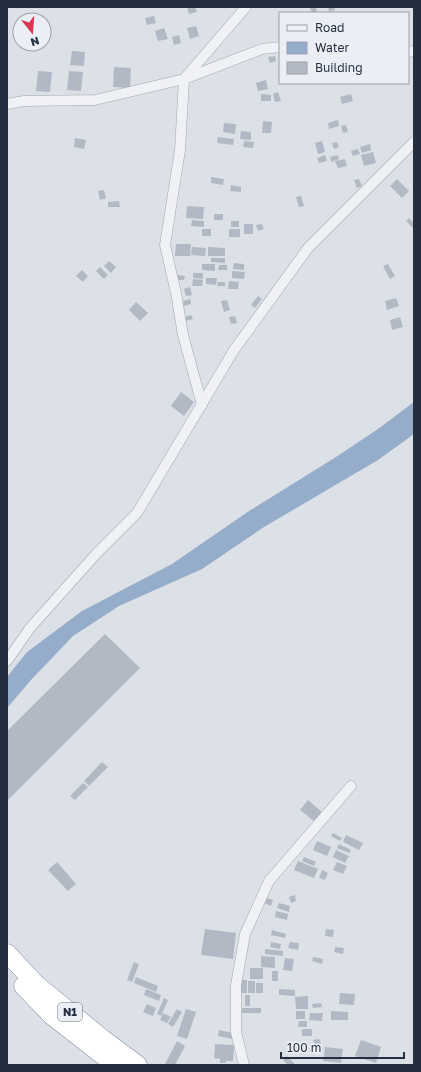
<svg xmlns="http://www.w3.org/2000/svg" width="421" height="1072" font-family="'Golos Text',sans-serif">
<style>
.water{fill:#95adca}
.building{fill:#b3b9c4}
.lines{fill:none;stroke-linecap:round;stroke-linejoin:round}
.street-casing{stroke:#a1a7b1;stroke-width:11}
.highway-casing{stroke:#838d9e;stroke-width:19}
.street{stroke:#eff1f5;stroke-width:10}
.highway{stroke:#fff;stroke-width:18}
.labels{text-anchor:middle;stroke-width:3.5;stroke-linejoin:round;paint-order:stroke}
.shield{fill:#ebeff5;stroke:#606875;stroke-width:1}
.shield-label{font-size:11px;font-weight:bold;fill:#252e3e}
</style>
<rect width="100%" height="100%" fill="#dce0e7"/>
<polygon class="water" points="414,402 414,434 378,460 264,527 202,569 119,606 73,636 31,680 7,708 7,677 27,652 82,611 172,564 249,511 336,457 378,429"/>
<g class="building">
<polygon points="187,7 195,7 197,12 189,14"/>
<polygon points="316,7 317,12 312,13 310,8"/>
<polygon points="328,7 334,7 335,10 329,12"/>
<polygon points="154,16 156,23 147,25 145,18"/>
<polygon points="196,26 199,36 190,39 187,28"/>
<polygon points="164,28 168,39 158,41 155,31"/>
<polygon points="179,35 181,43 174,45 172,37"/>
<polygon points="72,51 85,52 84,66 70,65"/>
<polygon points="275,56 276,61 270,63 268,57"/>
<polygon points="114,67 131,68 130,88 113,87"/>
<polygon points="38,71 52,72 50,92 36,91"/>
<polygon points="69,71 83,72 81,91 67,90"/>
<polygon points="266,80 268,89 258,91 256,83"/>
<polygon points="278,92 281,101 275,102 273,94"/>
<polygon points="261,94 271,95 271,101 261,101"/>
<polygon points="351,94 353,101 342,104 340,97"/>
<polygon points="338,120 339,126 329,129 328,123"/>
<polygon points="263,121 272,122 271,133 262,133"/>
<polygon points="224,123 236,124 235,134 223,132"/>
<polygon points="346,125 348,132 343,133 341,126"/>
<polygon points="241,131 251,132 251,140 240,139"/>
<polygon points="218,137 234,139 233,145 217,143"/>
<polygon points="75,138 86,140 84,149 74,147"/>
<polygon points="244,141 254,142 253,148 243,147"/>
<polygon points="322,141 325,152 318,154 315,143"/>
<polygon points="337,142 339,147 334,149 332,143"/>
<polygon points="370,144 371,150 362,153 360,147"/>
<polygon points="358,149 360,154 353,156 351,151"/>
<polygon points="373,152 376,163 364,166 361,155"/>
<polygon points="325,155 327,161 319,163 317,158"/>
<polygon points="338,155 339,159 331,162 330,157"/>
<polygon points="345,159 347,166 338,168 335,161"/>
<polygon points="211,177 224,179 223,185 211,183"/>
<polygon points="359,179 362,186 357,188 354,180"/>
<polygon points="397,179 409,191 402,198 390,186"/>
<polygon points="231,185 241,187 241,192 230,191"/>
<polygon points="104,190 106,198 100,200 98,191"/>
<polygon points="301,196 304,206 299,207 296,197"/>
<polygon points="119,201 120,207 108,207 108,202"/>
<polygon points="187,206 204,207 203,219 186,218"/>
<rect x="214" y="214" width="9" height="6"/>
<polygon points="409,218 414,223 413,228 406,221"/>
<polygon points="192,220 204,221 204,227 191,226"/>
<rect x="231" y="221" width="8" height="6"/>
<rect x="244" y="224" width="9" height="10"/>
<polygon points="262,224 264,229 258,231 256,225"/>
<rect x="202" y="229" width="9" height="7"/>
<rect x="229" y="229" width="11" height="8"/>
<polygon points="176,244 191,244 190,256 175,256"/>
<polygon points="192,247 206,248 205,256 191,255"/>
<polygon points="208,247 225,248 225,256 208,256"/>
<polygon points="211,258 225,258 225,263 211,262"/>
<polygon points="109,261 116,267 111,273 104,266"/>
<polygon points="234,263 244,264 244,270 233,269"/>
<polygon points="202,264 215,264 215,271 202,270"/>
<polygon points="388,264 395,276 390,279 383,266"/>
<polygon points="219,265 227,265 227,270 218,270"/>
<polygon points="100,267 108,275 104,279 96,271"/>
<polygon points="82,270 88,276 83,282 76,276"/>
<polygon points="232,271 245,272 244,279 232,278"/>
<polygon points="193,273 203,273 203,279 193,278"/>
<polygon points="177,275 185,276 184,280 177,280"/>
<polygon points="206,278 217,278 216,285 206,284"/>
<polygon points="193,279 203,280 202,286 192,286"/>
<polygon points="229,281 239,282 238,289 228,289"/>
<polygon points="218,282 225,282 225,286 217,286"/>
<polygon points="190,287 192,295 186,296 184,289"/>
<polygon points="258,296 262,299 255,308 251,305"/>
<polygon points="396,298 399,306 387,310 385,301"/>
<polygon points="190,299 191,304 184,306 183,301"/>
<polygon points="227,300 230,310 224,312 221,301"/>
<polygon points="136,302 148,313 140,321 129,310"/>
<polygon points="191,315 193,319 186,321 185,317"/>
<polygon points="235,316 237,323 231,324 229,317"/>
<polygon points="400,317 403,327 392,330 390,320"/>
<polygon points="181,392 194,402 184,416 171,406"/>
<polygon points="105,634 140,668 7,801 7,731"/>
<polygon points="102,762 108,767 89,786 84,781"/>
<polygon points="83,783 88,787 75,800 70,796"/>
<polygon points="308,800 323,813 315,822 300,810"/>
<polygon points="333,833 342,838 340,841 331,836"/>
<polygon points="346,835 363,843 359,850 343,842"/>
<polygon points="317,841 331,847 327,856 313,850"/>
<polygon points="339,844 351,850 349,853 337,848"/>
<polygon points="336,850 349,856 345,863 333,857"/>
<polygon points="304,857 316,862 314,866 302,861"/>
<polygon points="298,861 318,869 314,878 294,870"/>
<polygon points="57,862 76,884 68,891 48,870"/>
<polygon points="337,862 347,866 343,874 333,870"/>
<polygon points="322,870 328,873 325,880 319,878"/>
<polygon points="295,895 296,901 291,903 289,897"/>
<polygon points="267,898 273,900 271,906 265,903"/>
<polygon points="279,903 290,906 289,912 277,908"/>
<polygon points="276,911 288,914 287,920 275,917"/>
<polygon points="205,929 236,933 233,959 201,955"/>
<polygon points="326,929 334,930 333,937 325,936"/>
<polygon points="272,930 286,934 285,938 271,935"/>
<polygon points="271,942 281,944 280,949 270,947"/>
<polygon points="290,942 299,943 298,950 288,948"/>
<polygon points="335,947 344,948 343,954 334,952"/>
<polygon points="265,949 283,951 283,956 265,954"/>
<polygon points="261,956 275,957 275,968 261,967"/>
<polygon points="313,957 323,959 322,964 312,961"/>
<polygon points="285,958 294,959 292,971 283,970"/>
<polygon points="134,962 139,964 132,982 127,980"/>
<rect x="250" y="968" width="13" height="11"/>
<rect x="272" y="971" width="6" height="10"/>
<polygon points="136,977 158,986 156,992 134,983"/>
<rect x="240" y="980" width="7" height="13"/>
<rect x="248" y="981" width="7" height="12"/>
<rect x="256" y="983" width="7" height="10"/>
<polygon points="146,989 161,995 159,1001 144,995"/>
<polygon points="279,989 295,990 295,996 279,995"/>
<polygon points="340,993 355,994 354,1005 339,1004"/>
<rect x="245" y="995" width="5" height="11"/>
<polygon points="308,996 308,1009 296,1009 295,997"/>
<polygon points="164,998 168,1000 161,1016 157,1014"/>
<polygon points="321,1003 322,1007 313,1008 312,1004"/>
<polygon points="147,1004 156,1008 153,1016 143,1012"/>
<rect x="242" y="1008" width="19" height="5"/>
<polygon points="177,1009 182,1012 173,1027 168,1024"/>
<polygon points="186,1009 196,1012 187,1039 177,1036"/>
<rect x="296" y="1011" width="9" height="8"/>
<polygon points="331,1011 348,1012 348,1020 331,1020"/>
<polygon points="163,1013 171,1017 167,1023 160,1020"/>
<polygon points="310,1013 323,1013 322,1021 309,1020"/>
<polygon points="299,1021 307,1021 307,1027 298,1027"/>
<rect x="302" y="1029" width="10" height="7"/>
<polygon points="219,1030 233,1033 232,1039 218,1036"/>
<polygon points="319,1039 321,1044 315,1046 313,1040"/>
<polygon points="361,1040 381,1047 376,1063 355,1056"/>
<polygon points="177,1041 185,1046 175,1065 166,1065 165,1064"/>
<polygon points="215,1044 234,1045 233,1061 226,1061 226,1063 220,1063 220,1059 214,1058"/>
<polygon points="325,1047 343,1049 341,1063 323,1061"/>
<polygon points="287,1056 296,1065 288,1065 283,1060"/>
</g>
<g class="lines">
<g class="street-casing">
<g id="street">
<polyline points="408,52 414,51"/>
<polyline points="7,104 24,101 95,100 184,79 262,49 280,47"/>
<polyline points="202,405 183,335 176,293 165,245 180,150 184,79 246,7"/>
<polyline points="7,661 30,628 97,553 137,513 234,350 308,248 414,142"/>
<polyline points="244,1065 236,1032 236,985 245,934 269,881 351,786"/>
</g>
</g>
<g class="highway-casing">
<g id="highway">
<polyline points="7,953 36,984 103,1039 138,1065"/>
<polyline points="23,986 52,1016 115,1065"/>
</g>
</g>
<use href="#street" class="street"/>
<use href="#highway" class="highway"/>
</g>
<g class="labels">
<rect class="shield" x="58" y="1003" width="24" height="18" rx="3"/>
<g class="shield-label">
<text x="70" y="1016">N1</text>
</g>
</g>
<rect width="421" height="1072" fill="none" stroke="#252e3e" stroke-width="16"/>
<rect x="279" y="12" width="130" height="72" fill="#ebeff5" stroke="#9ca2ac"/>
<rect x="287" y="25" width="20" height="6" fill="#eff1f5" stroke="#9ca2ac"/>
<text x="315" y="32" font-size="12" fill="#252e3e">Road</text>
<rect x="287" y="42" width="20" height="12" fill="#95adca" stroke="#9ca2ac"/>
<text x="315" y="52" font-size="12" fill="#252e3e">Water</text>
<rect x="287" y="62" width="20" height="12" fill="#b3b9c4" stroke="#9ca2ac"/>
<text x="315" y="72" font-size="12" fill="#252e3e">Building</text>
<g transform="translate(32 32) rotate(163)"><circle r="19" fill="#ebeff5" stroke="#9ca2ac"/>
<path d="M0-3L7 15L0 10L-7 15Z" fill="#d4394d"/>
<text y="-6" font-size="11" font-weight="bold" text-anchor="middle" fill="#252e3e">N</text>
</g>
<path d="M281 1052v6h123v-6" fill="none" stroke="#252e3e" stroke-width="2"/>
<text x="287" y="1052" font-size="12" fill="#252e3e" stroke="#ebeff5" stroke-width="3" paint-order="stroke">100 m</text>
</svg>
